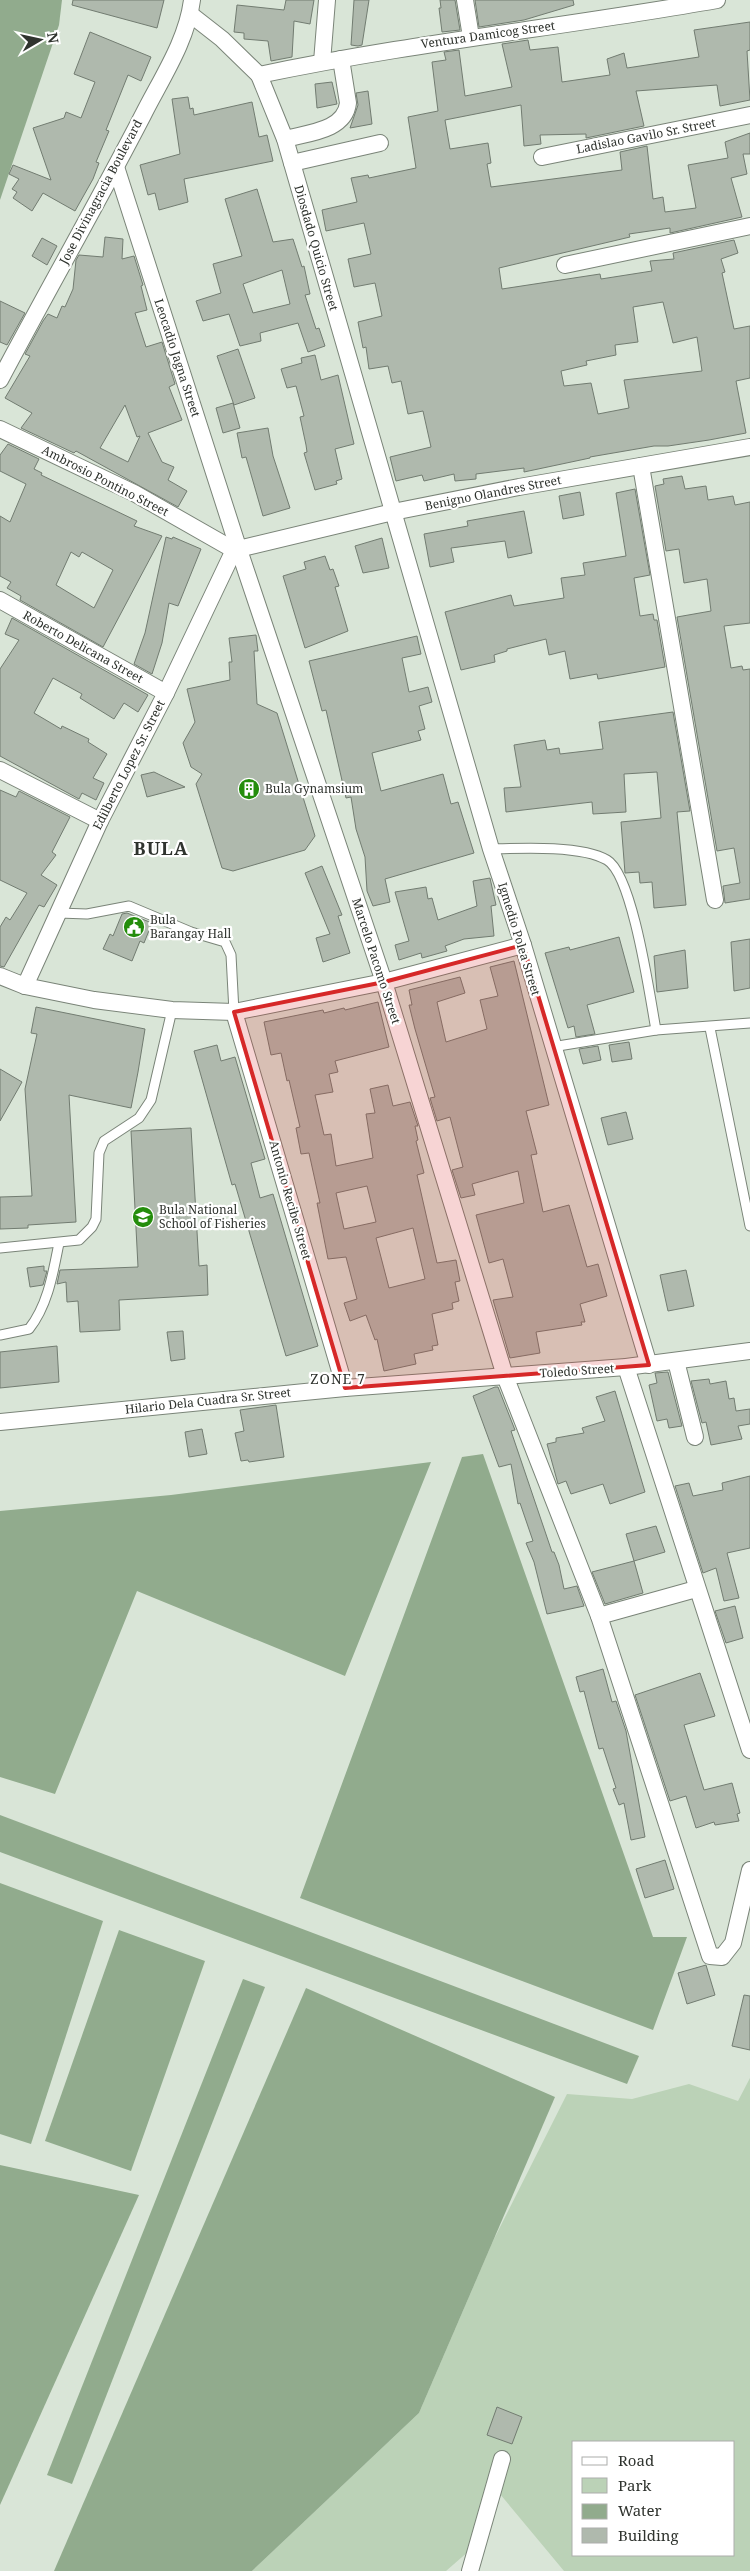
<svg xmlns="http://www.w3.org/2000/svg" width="750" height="2571" font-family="'Noto Serif',serif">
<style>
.green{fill:#bbd2b7;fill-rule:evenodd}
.water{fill:#91ab8d}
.building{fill:#afb9ad;stroke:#727c71;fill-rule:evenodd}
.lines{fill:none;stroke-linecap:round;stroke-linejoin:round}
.service-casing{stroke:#7a8478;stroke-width:11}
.minor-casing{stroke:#7a8478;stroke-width:18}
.service{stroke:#fff;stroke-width:9}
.minor{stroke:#fff;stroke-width:16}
.marked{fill:#d62828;fill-opacity:0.2;stroke:#d62828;stroke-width:4;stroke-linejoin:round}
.labels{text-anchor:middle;stroke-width:4.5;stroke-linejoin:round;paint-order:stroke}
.street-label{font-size:12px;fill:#2f332e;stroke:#fff}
.poi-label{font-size:12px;fill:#2f332e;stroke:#fff;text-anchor:start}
.neighbourhood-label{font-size:14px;letter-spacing:1px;fill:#2f332e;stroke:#fff}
.district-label{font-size:18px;font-weight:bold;letter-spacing:1px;fill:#2f332e;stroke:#fff}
</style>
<rect width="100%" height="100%" fill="#d9e5d7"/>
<path class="green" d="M750,2078v493h-186l-69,-83 -18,56 -31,27h-194l167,-158 74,-172 74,-147 65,5 57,-15 49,17zM574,2442h160v113h-160z"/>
<g class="water">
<polygon points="0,0 62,0 59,25 0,200"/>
<polygon points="483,1454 653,1937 687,1937 653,2030 300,1898 462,1457"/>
<polygon points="431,1462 345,1676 137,1591 55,1794 0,1777 0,1511 171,1495"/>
<polygon points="0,1815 639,2056 627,2084 0,1852"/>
<polygon points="0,1883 103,1921 31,2144 0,2134"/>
<polygon points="119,1930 205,1961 131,2171 45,2141"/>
<polygon points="243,1979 265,1987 72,2484 47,2475"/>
<polygon points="306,1988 555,2097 419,2413 252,2571 54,2571"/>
<polygon points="0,2165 139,2195 0,2505"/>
</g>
<g class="building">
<polygon points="73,0 164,0 157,28 72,5"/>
<polygon points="286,0 314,0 310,24 294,21 292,57 271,61 268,41 244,39 244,33 234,32 237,5 284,10"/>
<polygon points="354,0 369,0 362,45 358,46 351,45"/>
<polygon points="440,0 455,0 460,30 442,32 439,8 441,8"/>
<polygon points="475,0 573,0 574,5 524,20 479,27"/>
<path d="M750,22v28l-3,1 3,49 -30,6 -3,-21 -81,6 8,35 -58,12v-4l-46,1 1,9 -17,2 -3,-41 -76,15 5,29 38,-6 3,20 -4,1 4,23 131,-17 -2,-18 27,-6 6,53 10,-2 2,15 31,-4 -8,-43 40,-7 -3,-16 25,-9v21h-7l4,20 -16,4 11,39 -72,16v-5l-41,6 1,3 -131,31 3,21 98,-15 1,5 51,-8 -2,-10 24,-2 -1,-6 61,-13 4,13 -17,6 4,13 -3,1 12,56 16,-3v52l-14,3 10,52 -37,7 -41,6h-14l-64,11v1l-66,14v-4l-48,6v5l-21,2 -1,-7 -30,7 -2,-6 -26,6 -6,-24 41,-10 -8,-36 -15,3 -7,-33 -9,2 -4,-17 -19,3 -3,-22 -3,1 -5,-26 24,-6 -7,-33 -21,4 -6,-28 23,-5 -7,-31 -38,8 -4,-21 35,-8 -6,-24 17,-3 1,3 47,-10 -8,-51 30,-6 -6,-49 14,-2 -2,-8 15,-2 6,46 47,-9 -10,-43 26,-4 2,10 28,-3 4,35 48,-7 -3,-16 17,-6 3,15 72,-11 -5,-27zM663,302l10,41 24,-6 5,34 -78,9 5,28 -31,6 -7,-31 -27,3 -3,-15 26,-6 -1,-4 30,-6 -1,-10 23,-3 -5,-35z"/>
<polygon points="90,32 151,57 141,81 128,75 106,130 109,131 96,162 99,163 93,179 75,211 43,193 32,211 13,198 17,192 12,189 19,179 9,174 13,165 51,180 33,128 64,118 66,112 81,118 95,82 74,74"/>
<polygon points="332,82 337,104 317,108 315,84"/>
<polygon points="368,91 372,124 350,128 358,105 356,93"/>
<polygon points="188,97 190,109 193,108 194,115 252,102 259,137 267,135 273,161 184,179 188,202 159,210 155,193 148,195 140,165 180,154 172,99"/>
<path d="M257,189l16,53 20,-3 9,28 2,-1 6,28 -5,1 11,34 3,-1 6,18 -17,6 -10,-29 -38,10 1,8 -21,5 -11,-32 -26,7 -7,-20 25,-8 -8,-29 29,-8 -17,-57zM282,270l8,34 -37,9 -10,-29z"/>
<path d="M105,237l18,2 -1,20 12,-3 9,29 -2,1 6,24 -12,3 11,34 16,-5 13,42 -6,3 13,33 -34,13 14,29 12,5 -6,13 19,11 -9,16 -102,-56 -2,2 -53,-25 11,-15 -27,-15 25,-42 -5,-2 18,-33 5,-7 9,4 5,-12 3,1 8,-18 3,-29 3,-5 24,2zM125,405l12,32 3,-1 -12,26 -28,-14z"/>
<polygon points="42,238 57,246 47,265 32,256"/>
<polygon points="0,301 25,313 7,345 0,342"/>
<polygon points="238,349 255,398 234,405 217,356"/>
<polygon points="315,355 321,380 338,375 354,444 335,449 342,479 336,481 337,484 315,490 304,453 307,452 306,445 300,417 304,416 296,386 287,388 281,369 302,363 301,358"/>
<polygon points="233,403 240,428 223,433 216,408"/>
<polygon points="268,428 273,456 290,508 263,516 246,457 242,458 237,433"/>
<path d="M8,444l31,15 -5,10 8,4 -1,2 96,46 -3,5 28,10 -59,111 -83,-47 1,-4 -14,-8 4,-6 -11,-6v-60l10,6 16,-38 -26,-13v-16zM71,552l8,5 3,-5 31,18 -19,38 -38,-23z"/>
<polygon points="682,476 685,489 706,486 708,500 733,496 735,505 750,502 750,623 724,626 731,668 742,666 743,670 750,669 750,899 725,903 723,886 740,883 734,848 717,851 677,617 711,611 707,579 684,583 679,549 666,551 655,486 664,484 663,479"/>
<polygon points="635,489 650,575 634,578 640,616 653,614 654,620 657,620 665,667 598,679 597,674 570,679 565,651 549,655 546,639 507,649 507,651 494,655 495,662 461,670 445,612 511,595 514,606 564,598 561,578 585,575 583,563 626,556 616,493"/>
<polygon points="580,492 584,515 563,519 559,496"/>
<polygon points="524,511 532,553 508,558 505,541 451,548 454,562 430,567 424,534 468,526 467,521"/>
<polygon points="166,537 172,539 173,537 201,549 178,606 169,603 162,643 152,674 134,664 145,633"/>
<polygon points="382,538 389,568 363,573 355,546"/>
<polygon points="325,556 330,570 333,569 339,586 335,587 348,631 305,648 283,576 306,569 304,562"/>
<polygon points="12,618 148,695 138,712 124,703 114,719 80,698 82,694 53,678 34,713 61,729 62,726 89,739 88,742 107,754 93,778 104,783 96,800 82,793 79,799 0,756 0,669 19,640 5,634"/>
<polygon points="256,635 258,651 254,651 257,704 277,713 315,836 305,850 233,871 222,868 196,784 202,774 191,767 183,743 195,722 187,689 230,680 229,662 232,662 229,638"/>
<polygon points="417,636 421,654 402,658 409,692 428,687 432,702 419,706 425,729 418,731 421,740 372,753 381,791 443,774 451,804 458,802 474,853 385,879 390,902 373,906 367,891 365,857 356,829 351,797 346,798 326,710 322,711 309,661"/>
<polygon points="673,712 690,811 677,812 686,905 654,908 652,882 640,883 639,872 625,873 621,822 661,818 657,772 624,774 626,812 593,814 592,802 506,812 504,788 521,787 514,745 545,740 547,750 559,748 560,754 603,749 599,722"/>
<polygon points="154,772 185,787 147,797 141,775"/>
<polygon points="0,790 16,797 19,791 70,817 52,852 56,855 41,875 57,885 44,907 39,905 4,967 0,966 0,927 6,917 10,920 27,893 0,880"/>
<polygon points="322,866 342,915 338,916 350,953 323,962 316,938 330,934 305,873"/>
<polygon points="490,878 496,905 491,906 494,936 464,939 445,946 447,951 422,958 421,953 399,960 395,945 409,941 395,892 426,887 428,899 432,898 438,920 477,906 473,881"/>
<polygon points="127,913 152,923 144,943 140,941 132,961 103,949 110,934 113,936 122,914"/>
<polygon points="619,937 634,992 587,1005 595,1034 576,1037 574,1026 568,1028 545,953 569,947 570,950"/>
<polygon points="750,939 750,988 734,991 731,942"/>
<polygon points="685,950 688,988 657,992 654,956"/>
<polygon points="514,961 549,1105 526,1111 537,1154 531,1155 543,1212 569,1205 587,1267 598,1264 607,1296 580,1304 585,1322 581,1322 582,1325 536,1332 540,1353 510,1358 493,1300 513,1297 503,1259 489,1263 476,1215 524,1203 518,1171 472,1184 475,1195 461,1198 452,1170 463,1167 450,1117 437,1121 430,1098 435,1097 415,1029 409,1005 412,1005 409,990 460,977 465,993 437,1002 446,1042 487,1029 480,1000 498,996 490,967"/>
<path d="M378,1002l11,45 -54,14 3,11 -9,2 4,18 -18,3 9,40 7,-1 5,32 37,-8 -7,-44 9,-1 -5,-24 18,-4 5,21 17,-4 8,24h-3l3,14 -2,1 8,32 -7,2 20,88 19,-3 4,21 -5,1 4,19 -7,2 1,6 -21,5 6,31 -6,1 1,4 -19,4 2,10 -32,7 -7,-32 -2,1 -9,-25 -16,6 -6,-18 13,-4 -11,-42 -18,2 -11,-56h3l-11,-50 -8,1 -5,-26 4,-1 -11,-47 -2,1 -6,-28 -10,2 -7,-33 59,-12 1,3 20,-5 1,2zM367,1186l9,36 -32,7 -8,-36zM413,1228l12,51 -36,9 -13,-50z"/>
<polygon points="36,1007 145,1029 138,1072 131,1108 69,1095 76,1222 28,1225 28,1228 0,1229 0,1197 32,1196 25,1089 37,1034 31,1033"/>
<polygon points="629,1042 632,1059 612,1062 609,1045"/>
<polygon points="217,1045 221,1061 235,1057 265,1159 251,1163 260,1198 273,1194 318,1346 286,1356 235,1184 232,1185 194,1051"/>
<polygon points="598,1046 601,1060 583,1064 579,1049"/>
<polygon points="0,1069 22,1082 0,1121"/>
<polygon points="626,1112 633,1139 608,1145 601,1118"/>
<polygon points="191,1128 199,1266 207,1265 208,1295 119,1300 120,1330 80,1332 78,1301 67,1302 66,1282 57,1284 60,1270 138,1267 131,1131"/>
<polygon points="44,1266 44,1271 47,1271 43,1285 30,1287 27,1268"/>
<polygon points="686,1270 694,1306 668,1311 660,1275"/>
<polygon points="183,1331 185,1359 171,1361 167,1332"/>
<polygon points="57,1346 59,1382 0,1388 0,1352"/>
<polygon points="668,1372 682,1426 669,1428 667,1419 657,1421 649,1385 657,1383 655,1373"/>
<polygon points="709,1379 710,1384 726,1381 729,1399 734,1398 736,1411 750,1409 750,1424 738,1426 742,1439 711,1445 706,1422 702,1423 691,1381"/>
<polygon points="495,1387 498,1387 515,1430 511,1431 552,1552 554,1552 559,1565 564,1589 577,1586 584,1606 547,1614 534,1562 526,1543 533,1541 520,1503 518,1504 511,1464 499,1467 473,1396"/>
<polygon points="615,1391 645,1492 610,1504 603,1484 571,1494 566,1481 558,1484 547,1444 556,1442 556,1438 584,1433 582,1428 605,1421 596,1397"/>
<polygon points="276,1405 284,1457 249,1462 248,1460 241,1461 235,1433 244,1431 240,1410"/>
<polygon points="202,1429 207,1454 189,1457 185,1432"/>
<polygon points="750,1476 750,1548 727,1553 739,1598 724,1601 716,1568 703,1573 675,1486 689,1483 693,1496 723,1490 722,1483"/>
<polygon points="656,1526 665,1552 634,1561 626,1534"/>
<polygon points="634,1561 643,1593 605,1604 592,1572"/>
<polygon points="735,1606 743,1638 726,1643 715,1611"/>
<polygon points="603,1669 612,1702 616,1701 626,1731 645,1837 631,1840 624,1803 619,1805 613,1789 616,1788 603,1748 599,1749 584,1691 580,1692 576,1677"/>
<polygon points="700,1673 715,1716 684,1725 704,1790 732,1783 740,1813 737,1814 739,1821 715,1825 714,1822 696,1828 686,1796 670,1801 635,1695"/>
<polygon points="665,1860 674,1889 645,1898 636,1869"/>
<polygon points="706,1965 715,1995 687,2004 678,1973"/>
<polygon points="744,1995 750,1996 750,2050 732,2046"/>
<polygon points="497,2407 522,2417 512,2444 487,2435"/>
</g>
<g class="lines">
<g class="service-casing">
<g id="service">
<path d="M491,849c29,-1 91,-4 116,11 26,15 43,138 49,170"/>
<polyline points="59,913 87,914 129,906 191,932 225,942 231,955 234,1012"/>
<polyline points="710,1028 750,1226"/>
<polyline points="552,1047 656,1030 750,1023"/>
<polyline points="0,1248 79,1240 92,1227 96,1219 99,1153 104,1141 139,1118 151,1100 172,1010"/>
<path d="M0,1335l29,-6c19,-24 24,-56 30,-86"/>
</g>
</g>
<g class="minor-casing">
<g id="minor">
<polyline points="465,0 471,37"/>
<polyline points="190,14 222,39 259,75 285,139 491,849 523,945 649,1365"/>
<polyline points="322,62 327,0"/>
<path d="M259,75c152,-32 305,-48 458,-75"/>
<path d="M285,139c22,-6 60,-8 63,-36l-7,-44"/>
<polyline points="542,157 750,115"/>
<polyline points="292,163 380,143"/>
<polyline points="116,167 236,541 384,982 505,1376 599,1616 710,1956 722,1957 733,1943 750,1870"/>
<polyline points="565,265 750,226"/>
<path d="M0,380c47,-89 97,-176 143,-265 18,-36 44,-74 49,-115"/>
<polyline points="0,429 134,493 234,550"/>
<polyline points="641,466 715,900"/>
<polyline points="0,600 166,693"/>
<polyline points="0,770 100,821"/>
<polyline points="0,976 25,986 94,1000 172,1010 234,1012 384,982 523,945"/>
<polyline points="25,986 100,821 166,693 234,550 393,512 519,487 750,447"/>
<polyline points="234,1012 345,1388"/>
<polyline points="676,1361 695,1437"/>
<polyline points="626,1367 750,1750"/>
<polyline points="0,1422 345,1388 626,1367 750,1351"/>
<polyline points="599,1616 696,1589"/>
<polyline points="470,2571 502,2459"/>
</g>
</g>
<use href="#service" class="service"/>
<use href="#minor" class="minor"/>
</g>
<path class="marked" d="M523,945l126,420 -304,23 -111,-376 150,-30z"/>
<defs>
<g id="building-disc" transform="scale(1.125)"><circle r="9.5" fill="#248d0c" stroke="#fff"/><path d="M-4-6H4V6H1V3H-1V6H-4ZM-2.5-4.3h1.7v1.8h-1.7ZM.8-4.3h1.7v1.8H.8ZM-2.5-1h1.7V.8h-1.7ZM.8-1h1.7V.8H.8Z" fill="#fff"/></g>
<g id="civic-disc" transform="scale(1.125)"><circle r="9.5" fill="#248d0c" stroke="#fff"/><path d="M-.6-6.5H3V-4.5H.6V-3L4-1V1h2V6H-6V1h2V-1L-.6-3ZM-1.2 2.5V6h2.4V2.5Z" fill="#fff"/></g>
<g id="school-disc" transform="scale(1.125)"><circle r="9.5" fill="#248d0c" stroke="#fff"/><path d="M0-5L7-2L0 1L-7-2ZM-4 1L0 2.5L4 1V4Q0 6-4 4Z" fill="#fff"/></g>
</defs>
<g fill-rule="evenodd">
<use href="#building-disc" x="249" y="789"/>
<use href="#civic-disc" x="134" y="927"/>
<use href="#school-disc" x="143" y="1217"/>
</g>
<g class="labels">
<g class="street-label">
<text transform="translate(488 35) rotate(-8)" y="4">Ventura Damicog Street</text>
<text transform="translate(646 136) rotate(-11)" y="4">Ladislao Gavilo Sr. Street</text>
<text transform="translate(101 192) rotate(-62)" y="4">Jose Divinagracia Boulevard</text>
<text transform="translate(316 248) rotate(74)" y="4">Diosdado Quicio Street</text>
<text transform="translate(177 358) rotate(72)" y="4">Leocadio Jagna Street</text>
<text transform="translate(105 481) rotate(27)" y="4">Ambrosio Pontino Street</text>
<text transform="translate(493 493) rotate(-11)" y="4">Benigno Olandres Street</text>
<text transform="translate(83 647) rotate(29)" y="4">Roberto Delicana Street</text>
<text transform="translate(129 765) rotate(-63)" y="4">Edilberto Lopez Sr. Street</text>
<text transform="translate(519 939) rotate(73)" y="4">Igmedio Polea Street</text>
<text transform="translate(376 961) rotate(72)" y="4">Marcelo Pacomo Street</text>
<text transform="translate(290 1200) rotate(74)" y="4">Antonio Recibe Street</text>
<text transform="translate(577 1371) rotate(-4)" y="4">Toledo Street</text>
<text transform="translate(208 1401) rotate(-6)" y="4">Hilario Dela Cuadra Sr. Street</text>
</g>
<g class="poi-label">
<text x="265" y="793">Bula Gynamsium</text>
<text x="150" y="924">Bula<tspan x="150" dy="14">Barangay Hall</tspan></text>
<text x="159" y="1214">Bula National<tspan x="159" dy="14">School of Fisheries</tspan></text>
</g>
<g class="neighbourhood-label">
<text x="338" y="1384">ZONE 7</text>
</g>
<g class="district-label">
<text x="161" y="855">BULA</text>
</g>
</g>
<rect x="572" y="2441" width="162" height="115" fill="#ffffff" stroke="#acadab"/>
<rect x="582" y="2457" width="25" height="8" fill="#ffffff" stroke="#acadab"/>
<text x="618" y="2466" font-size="15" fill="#2f332e">Road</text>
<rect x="582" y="2478" width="25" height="15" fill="#bbd2b7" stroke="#acadab"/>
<text x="618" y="2491" font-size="15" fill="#2f332e">Park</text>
<rect x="582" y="2504" width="25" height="15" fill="#91ab8d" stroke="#acadab"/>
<text x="618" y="2516" font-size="15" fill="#2f332e">Water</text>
<rect x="582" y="2528" width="25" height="15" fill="#afb9ad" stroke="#acadab"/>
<text x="618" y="2541" font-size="15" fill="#2f332e">Building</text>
<g transform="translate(40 40) rotate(81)" stroke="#ffffff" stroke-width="4" paint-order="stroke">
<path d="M0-4L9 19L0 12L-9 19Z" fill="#2f332e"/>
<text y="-8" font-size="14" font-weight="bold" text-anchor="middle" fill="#2f332e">N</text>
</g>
</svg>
